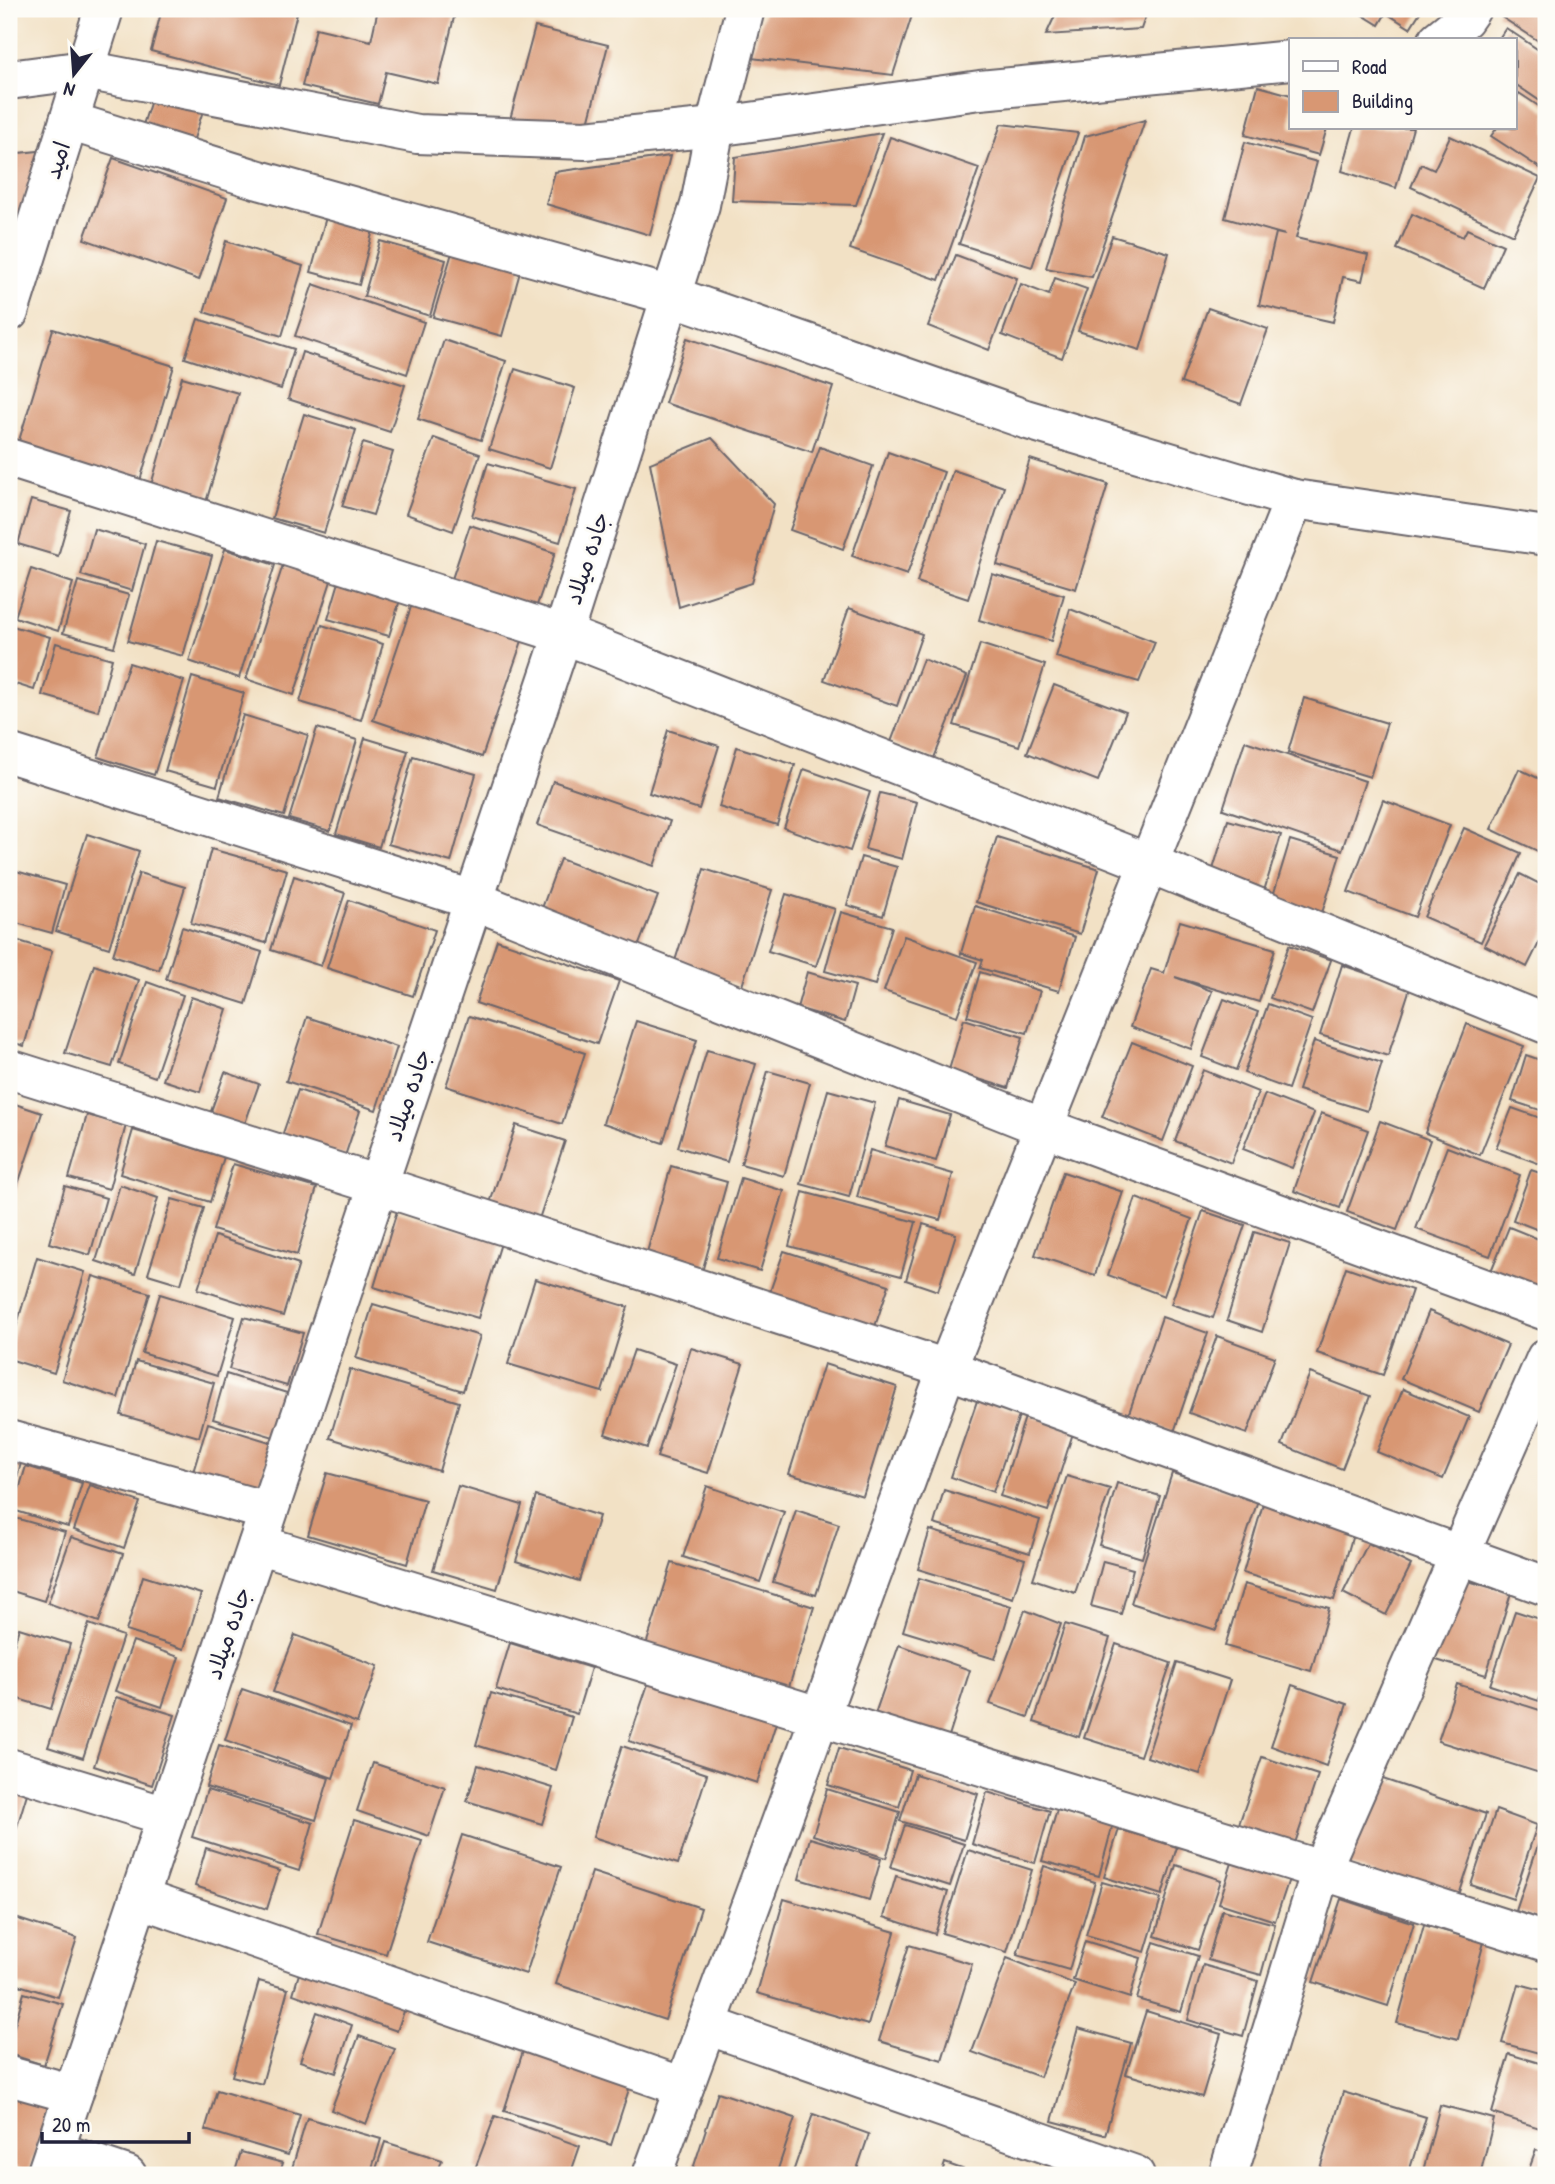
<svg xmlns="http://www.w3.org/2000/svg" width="1555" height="2184" font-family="'Patrick Hand','Playpen Sans Arabic',sans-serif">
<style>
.building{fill:#d89773}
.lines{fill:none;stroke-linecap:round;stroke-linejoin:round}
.minor-casing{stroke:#6b656b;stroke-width:42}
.minor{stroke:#fff;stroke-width:38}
.labels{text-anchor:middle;stroke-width:6;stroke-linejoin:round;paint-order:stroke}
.street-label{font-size:23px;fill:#22223b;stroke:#fdfcf7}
</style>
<rect width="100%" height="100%" fill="#fdfcf7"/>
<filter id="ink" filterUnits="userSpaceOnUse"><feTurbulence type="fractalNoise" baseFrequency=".0143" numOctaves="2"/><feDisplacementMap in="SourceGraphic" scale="14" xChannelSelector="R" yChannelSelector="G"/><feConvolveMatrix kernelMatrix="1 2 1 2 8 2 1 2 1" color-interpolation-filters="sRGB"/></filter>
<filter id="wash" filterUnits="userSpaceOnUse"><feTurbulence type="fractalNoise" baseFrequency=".00686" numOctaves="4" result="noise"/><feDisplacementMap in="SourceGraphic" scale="28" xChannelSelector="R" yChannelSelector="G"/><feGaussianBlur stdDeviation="1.57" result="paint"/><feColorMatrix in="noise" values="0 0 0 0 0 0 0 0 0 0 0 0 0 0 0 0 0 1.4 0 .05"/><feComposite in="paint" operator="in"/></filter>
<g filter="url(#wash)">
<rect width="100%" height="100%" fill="#f2e1c5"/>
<g id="blocks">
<g class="building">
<polygon points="162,9 298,9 279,85 151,51"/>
<polygon points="378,9 456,9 438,84 386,72 378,104 302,86 316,28 371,41"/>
<polygon points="765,9 914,9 893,75 751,58"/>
<polygon points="1058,9 1148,9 1141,29 1046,35"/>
<polygon points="1353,9 1422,9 1410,28 1386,13 1379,25"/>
<polygon points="1501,9 1546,9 1546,46 1497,14"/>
<polygon points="535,27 608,45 588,123 506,134"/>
<polygon points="1506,28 1546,55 1546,105 1515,84 1515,40 1498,40"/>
<polygon points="1258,86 1291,95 1291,128 1327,128 1319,155 1245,135"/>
<polygon points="1519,93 1546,111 1546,172 1491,136 1497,128 1515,128 1515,100"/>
<polygon points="153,94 203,111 190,151 140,134"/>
<polygon points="1145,120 1092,277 1046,268 1085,136"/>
<polygon points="1001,124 1078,133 1032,267 959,244"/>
<polygon points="1354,128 1413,128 1396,188 1342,171"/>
<polygon points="882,133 856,205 732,201 735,157"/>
<polygon points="1450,136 1540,178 1513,235 1411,187 1421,164 1434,170"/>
<polygon points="890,137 979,168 939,280 850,249"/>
<polygon points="1245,142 1317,162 1296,238 1368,255 1362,281 1343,277 1333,322 1259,305 1276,233 1285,235 1225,218"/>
<polygon points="39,151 9,250 9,154"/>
<polygon points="670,156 650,235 546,204 555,172"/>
<polygon points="113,158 227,198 199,280 84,239"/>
<polygon points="1412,214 1463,237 1467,229 1503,245 1484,288 1397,249"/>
<polygon points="326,217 373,230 359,285 311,272"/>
<polygon points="1112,236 1169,253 1140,350 1078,331"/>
<polygon points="226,241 303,266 282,336 204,312"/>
<polygon points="380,241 446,260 430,316 364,296"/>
<polygon points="454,246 522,265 502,336 433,317"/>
<polygon points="956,255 1017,278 989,350 928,326"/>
<polygon points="1055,278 1087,289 1062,358 1002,335 1021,284 1049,295"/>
<polygon points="313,284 424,322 407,374 295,336"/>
<polygon points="1208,308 1268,329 1241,404 1181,383"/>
<polygon points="198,319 294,349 281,389 185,358"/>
<polygon points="53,329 174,366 139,484 17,447"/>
<polygon points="687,338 833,387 812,452 665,403"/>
<polygon points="444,340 506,361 481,440 418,419"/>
<polygon points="302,352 405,385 390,432 288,399"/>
<polygon points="515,369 575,388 550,468 489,449"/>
<polygon points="182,377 238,393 204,509 149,492"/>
<polygon points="304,414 356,430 324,533 272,518"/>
<polygon points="434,438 480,454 453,531 406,514"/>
<polygon points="712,438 774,504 752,583 679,607 650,463"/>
<polygon points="363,443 393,452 373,515 342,506"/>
<polygon points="820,447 873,466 843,549 790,530"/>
<polygon points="888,452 944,472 907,575 852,556"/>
<polygon points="1030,459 1108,484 1076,589 997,565"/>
<polygon points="488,463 576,489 560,542 472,516"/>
<polygon points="953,470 1004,487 968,599 917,582"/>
<polygon points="31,500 71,511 58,556 18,544"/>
<polygon points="470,525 555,553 536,608 452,579"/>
<polygon points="94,529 145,544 132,591 81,575"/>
<polygon points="156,541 212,556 183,656 128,641"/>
<polygon points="225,549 275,565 239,678 189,661"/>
<polygon points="283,565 331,581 294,695 246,679"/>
<polygon points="31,569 73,583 58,631 15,617"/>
<polygon points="992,574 1064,595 1051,641 979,620"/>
<polygon points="78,581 129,595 114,647 63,633"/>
<polygon points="339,582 400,600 389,636 328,619"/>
<polygon points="413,601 523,638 482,757 373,720"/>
<polygon points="849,608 922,634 897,706 824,680"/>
<polygon points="1070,609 1155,642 1139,682 1056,657"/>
<polygon points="9,625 50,637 34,690 9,682"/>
<polygon points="322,625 383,644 361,720 300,702"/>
<polygon points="56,643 112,659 98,711 42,695"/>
<polygon points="980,644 1045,665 1019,746 954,725"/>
<polygon points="923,659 967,676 934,758 891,742"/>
<polygon points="129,663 184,681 154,775 98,757"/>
<polygon points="192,677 244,693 217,786 165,771"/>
<polygon points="1054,685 1126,712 1098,781 1027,753"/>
<polygon points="1304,698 1387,723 1370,777 1288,752"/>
<polygon points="243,715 308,735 284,816 219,797"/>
<polygon points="317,728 357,740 330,831 289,819"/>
<polygon points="668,730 719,746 699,809 649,793"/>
<polygon points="365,738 408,751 379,847 336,834"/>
<polygon points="1245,741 1365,781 1342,850 1223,809"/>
<polygon points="737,747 795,765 777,825 719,807"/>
<polygon points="413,756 476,774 451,862 388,844"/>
<polygon points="804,769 870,792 850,851 784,828"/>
<polygon points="1519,769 1546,782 1546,855 1491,829"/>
<polygon points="553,781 670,821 654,866 537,825"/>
<polygon points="880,793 917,802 902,859 865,849"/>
<polygon points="1383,800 1450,825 1415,917 1348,892"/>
<polygon points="1228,820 1281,835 1264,891 1211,876"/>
<polygon points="1464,828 1521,853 1481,942 1424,917"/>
<polygon points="87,834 139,851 109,948 56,931"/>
<polygon points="997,837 1099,869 1080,934 976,902"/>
<polygon points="1290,840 1340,855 1322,913 1273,896"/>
<polygon points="211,849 287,870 266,943 191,923"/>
<polygon points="861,857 897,867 883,916 847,905"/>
<polygon points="560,859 658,896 638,947 541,911"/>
<polygon points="9,869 65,885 52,933 9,921"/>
<polygon points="704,869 772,890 742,986 674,964"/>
<polygon points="139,873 185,887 159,970 113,955"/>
<polygon points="1520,874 1546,887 1546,929 1527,967 1484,945"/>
<polygon points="294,876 345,893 321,966 271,950"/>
<polygon points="786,894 835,909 816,966 768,951"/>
<polygon points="349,900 435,930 413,996 327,968"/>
<polygon points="975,906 1075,937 1059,991 980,968 983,960 961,953"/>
<polygon points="841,912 892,927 875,985 825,971"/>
<polygon points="1180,921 1275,949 1259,1002 1175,977 1212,991 1191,1049 1130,1027 1151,969 1164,973"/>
<polygon points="182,927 262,952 246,1004 166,979"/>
<polygon points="904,936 977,962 957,1016 884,991"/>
<polygon points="9,938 52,951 24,1046 9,1041"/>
<polygon points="497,940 619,981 597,1044 476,1003"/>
<polygon points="1289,945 1331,960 1312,1013 1270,998"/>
<polygon points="94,965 139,980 112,1067 65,1053"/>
<polygon points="1342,965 1410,988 1388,1056 1320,1035"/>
<polygon points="807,972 855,986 845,1022 797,1008"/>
<polygon points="980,972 1040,991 1027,1033 967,1016"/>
<polygon points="147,982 183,995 155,1077 119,1064"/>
<polygon points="191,997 227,1009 200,1092 163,1080"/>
<polygon points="1224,999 1258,1012 1236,1070 1202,1057"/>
<polygon points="1268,1004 1312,1020 1288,1089 1244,1073"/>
<polygon points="469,1016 585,1053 562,1124 446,1086"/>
<polygon points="307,1017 397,1047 376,1110 286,1081"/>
<polygon points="964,1019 1023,1037 1008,1088 949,1070"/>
<polygon points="636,1021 697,1040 663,1143 603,1123"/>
<polygon points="1467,1024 1524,1046 1480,1155 1425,1133"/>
<polygon points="1314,1041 1382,1063 1367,1111 1298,1090"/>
<polygon points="1132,1042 1192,1066 1163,1141 1102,1117"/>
<polygon points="707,1050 756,1064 727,1162 678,1147"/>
<polygon points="1526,1055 1546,1062 1546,1112 1512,1101"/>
<polygon points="1203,1070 1258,1092 1231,1163 1175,1141"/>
<polygon points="768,1071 810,1083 784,1176 741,1164"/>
<polygon points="225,1072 259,1084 244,1126 210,1114"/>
<polygon points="298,1090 360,1111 345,1156 282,1136"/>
<polygon points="828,1090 875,1103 849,1197 801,1184"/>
<polygon points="1265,1094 1314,1113 1292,1168 1243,1149"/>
<polygon points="899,1100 950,1115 936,1161 885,1146"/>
<polygon points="9,1102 42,1113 9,1211"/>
<polygon points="1512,1108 1546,1120 1546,1166 1496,1148"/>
<polygon points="1321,1113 1368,1130 1340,1208 1294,1191"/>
<polygon points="87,1115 126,1125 109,1189 69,1178"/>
<polygon points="1380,1121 1430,1140 1397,1230 1347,1212"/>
<polygon points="516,1125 565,1141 537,1225 488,1209"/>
<polygon points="133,1130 224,1157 210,1202 120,1174"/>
<polygon points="1447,1147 1520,1175 1490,1256 1416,1229"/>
<polygon points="870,1150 953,1174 940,1220 857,1197"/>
<polygon points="233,1164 317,1188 297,1255 213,1230"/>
<polygon points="671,1166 727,1182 702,1272 646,1256"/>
<polygon points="1531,1170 1546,1175 1546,1233 1513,1220"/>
<polygon points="1063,1172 1123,1192 1095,1275 1035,1255"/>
<polygon points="741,1178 784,1191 760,1271 717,1258"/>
<polygon points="120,1185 158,1198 135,1274 96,1261"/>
<polygon points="65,1186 106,1198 90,1255 49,1243"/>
<polygon points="803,1192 916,1222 901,1276 789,1246"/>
<polygon points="1136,1198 1192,1219 1164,1296 1108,1275"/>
<polygon points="172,1199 204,1208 181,1284 148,1274"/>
<polygon points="397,1211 501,1243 478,1318 374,1287"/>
<polygon points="1203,1211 1245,1225 1213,1318 1171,1304"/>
<polygon points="923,1224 956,1234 938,1291 906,1280"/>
<polygon points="1509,1227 1546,1242 1546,1298 1489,1276"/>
<polygon points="1254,1232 1290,1243 1262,1332 1227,1320"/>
<polygon points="215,1236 299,1264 283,1316 198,1289"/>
<polygon points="784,1251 889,1285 871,1338 766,1303"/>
<polygon points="37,1257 85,1272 54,1373 9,1359 9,1351"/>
<polygon points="1346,1267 1412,1290 1383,1375 1317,1353"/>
<polygon points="93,1276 150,1293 118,1398 62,1380"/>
<polygon points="535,1279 628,1307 602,1392 508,1364"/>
<polygon points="160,1294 235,1317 217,1376 142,1353"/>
<polygon points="373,1304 480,1336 463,1391 356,1358"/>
<polygon points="1429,1311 1508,1345 1479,1412 1401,1379"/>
<polygon points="244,1317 303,1333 287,1386 229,1369"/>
<polygon points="1162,1317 1208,1333 1174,1432 1128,1416"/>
<polygon points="1217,1336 1275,1357 1247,1434 1189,1413"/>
<polygon points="691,1348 743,1364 708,1473 657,1457"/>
<polygon points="634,1350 676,1364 647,1448 605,1434"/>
<polygon points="136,1361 214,1383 199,1437 121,1415"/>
<polygon points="824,1364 897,1387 863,1496 789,1474"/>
<polygon points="350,1369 459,1402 439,1471 330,1438"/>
<polygon points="1310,1373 1370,1396 1342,1469 1282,1445"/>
<polygon points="226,1374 290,1394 277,1438 213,1419"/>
<polygon points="1403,1389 1469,1417 1443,1479 1377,1452"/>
<polygon points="978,1398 1020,1413 993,1492 951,1477"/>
<polygon points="1026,1414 1074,1430 1048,1511 1000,1496"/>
<polygon points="208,1423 273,1443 258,1492 193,1472"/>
<polygon points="9,1451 23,1456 14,1488 9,1486"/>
<polygon points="26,1466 82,1483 68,1527 13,1510"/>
<polygon points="327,1473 425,1500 407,1564 308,1535"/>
<polygon points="1172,1473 1258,1500 1216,1630 1131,1603"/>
<polygon points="1067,1476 1110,1489 1075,1593 1033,1579"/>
<polygon points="1117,1483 1160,1496 1142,1558 1099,1545"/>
<polygon points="90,1485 140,1502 124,1548 74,1530"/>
<polygon points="458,1486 522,1505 497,1589 433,1570"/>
<polygon points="707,1486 784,1512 760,1582 683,1557"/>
<polygon points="944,1490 1040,1520 1030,1553 934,1524"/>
<polygon points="536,1496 599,1516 579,1581 516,1561"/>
<polygon points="1263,1504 1354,1531 1334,1600 1243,1573"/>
<polygon points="796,1510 839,1524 816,1595 773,1582"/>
<polygon points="15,1518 65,1532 44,1601 9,1590 9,1538"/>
<polygon points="930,1530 1025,1559 1013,1598 918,1569"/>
<polygon points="71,1537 123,1554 99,1622 48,1603"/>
<polygon points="1368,1543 1411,1565 1386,1615 1343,1593"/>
<polygon points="1103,1561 1133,1569 1121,1614 1091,1606"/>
<polygon points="672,1563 814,1607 788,1690 646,1645"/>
<polygon points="143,1576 201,1594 184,1649 126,1631"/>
<polygon points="919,1578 1011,1606 995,1659 903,1631"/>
<polygon points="1457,1578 1511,1593 1486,1675 1433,1659"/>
<polygon points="1244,1584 1329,1608 1311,1671 1225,1646"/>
<polygon points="1025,1610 1061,1624 1028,1717 990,1704"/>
<polygon points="1515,1611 1546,1621 1546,1678 1539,1701 1490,1685"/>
<polygon points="89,1624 123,1636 83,1758 48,1747"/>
<polygon points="1065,1624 1110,1638 1079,1737 1034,1722"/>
<polygon points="19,1628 70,1644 51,1709 9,1696 9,1661"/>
<polygon points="295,1635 378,1666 357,1723 273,1692"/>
<polygon points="133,1641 179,1657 162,1707 115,1691"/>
<polygon points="510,1643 591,1668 577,1714 496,1689"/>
<polygon points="1116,1644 1171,1663 1140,1756 1084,1738"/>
<polygon points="899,1645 970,1670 948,1739 875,1714"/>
<polygon points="1177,1663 1230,1680 1200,1774 1147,1757"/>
<polygon points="649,1681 776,1723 757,1783 629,1741"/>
<polygon points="1457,1684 1546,1712 1546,1775 1438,1741"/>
<polygon points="1292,1685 1347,1704 1326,1766 1271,1746"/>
<polygon points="242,1689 351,1726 333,1778 225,1740"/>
<polygon points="491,1693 572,1717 556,1770 476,1745"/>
<polygon points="116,1697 175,1715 152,1785 94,1766"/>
<polygon points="219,1745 329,1778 316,1820 206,1787"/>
<polygon points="622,1746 707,1774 678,1864 593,1837"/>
<polygon points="839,1748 910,1770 899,1807 828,1785"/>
<polygon points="1262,1757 1318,1775 1293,1849 1237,1830"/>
<polygon points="373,1763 445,1787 429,1836 357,1811"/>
<polygon points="478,1765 553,1788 542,1824 467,1801"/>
<polygon points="915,1774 978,1794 964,1840 900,1821"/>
<polygon points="1374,1776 1486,1814 1457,1901 1344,1863"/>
<polygon points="9,1782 29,1787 9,1853"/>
<polygon points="827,1789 900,1812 886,1858 813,1835"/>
<polygon points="207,1790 313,1823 299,1871 192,1837"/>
<polygon points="987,1792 1050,1811 1035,1863 972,1844"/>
<polygon points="1057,1810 1113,1824 1099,1876 1042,1861"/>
<polygon points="1496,1810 1537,1825 1513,1899 1471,1885"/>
<polygon points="354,1820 422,1841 386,1954 318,1934"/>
<polygon points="905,1825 964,1844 950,1886 891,1867"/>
<polygon points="1119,1829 1177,1847 1162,1895 1104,1877"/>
<polygon points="1543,1830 1546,1831 1546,1922 1516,1911"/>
<polygon points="462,1835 561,1867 526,1974 427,1942"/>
<polygon points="810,1838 881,1859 869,1900 799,1879"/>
<polygon points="206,1848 279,1871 267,1909 195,1886"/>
<polygon points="968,1850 1032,1870 1007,1952 942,1933"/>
<polygon points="1233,1860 1289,1879 1275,1921 1219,1903"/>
<polygon points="1176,1865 1221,1880 1198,1950 1155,1936"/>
<polygon points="1044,1866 1095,1882 1069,1970 1017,1955"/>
<polygon points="592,1872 701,1908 665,2020 556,1984"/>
<polygon points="896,1876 948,1892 935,1934 884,1917"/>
<polygon points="1102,1882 1161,1899 1145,1952 1086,1935"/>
<polygon points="784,1899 895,1932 868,2025 757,1993"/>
<polygon points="1341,1899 1414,1923 1388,2006 1313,1982"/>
<polygon points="1222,1910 1275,1924 1261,1975 1208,1960"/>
<polygon points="9,1916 77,1938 58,1997 9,1982"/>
<polygon points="1424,1925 1484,1942 1458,2039 1397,2023"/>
<polygon points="1085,1941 1141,1958 1130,1998 1073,1980"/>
<polygon points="1154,1942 1198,1956 1181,2012 1137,1999"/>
<polygon points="909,1945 972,1964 942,2060 879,2041"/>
<polygon points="1007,1958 1075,1984 1040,2077 972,2052"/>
<polygon points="1203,1965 1258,1981 1243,2036 1188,2020"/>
<polygon points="301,1967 407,2003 397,2031 293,1994"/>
<polygon points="259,1981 288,1989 262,2084 232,2076"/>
<polygon points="1519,1984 1546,1991 1546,2055 1502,2043"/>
<polygon points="9,1988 18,1990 9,2020"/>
<polygon points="24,1993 63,2004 44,2065 9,2054 9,2044"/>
<polygon points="1146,2011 1221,2034 1202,2097 1126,2074"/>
<polygon points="317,2012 352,2025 336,2073 300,2061"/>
<polygon points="1078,2028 1131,2043 1105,2135 1052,2121"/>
<polygon points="359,2036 395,2049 366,2124 331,2110"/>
<polygon points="524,2048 631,2083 611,2145 504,2111"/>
<polygon points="1509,2054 1546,2065 1546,2130 1492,2113"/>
<polygon points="9,2090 51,2105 28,2172 9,2165"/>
<polygon points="217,2090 300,2115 288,2155 205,2130"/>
<polygon points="718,2092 795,2118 776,2175 703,2175 692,2172"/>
<polygon points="1343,2092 1426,2117 1408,2175 1318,2175"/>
<polygon points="1440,2105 1494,2119 1480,2175 1422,2175"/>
<polygon points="813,2114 869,2134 855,2175 792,2175"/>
<polygon points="495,2116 580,2146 570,2175 492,2175 475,2169"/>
<polygon points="307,2118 381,2139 370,2175 290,2175"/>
<polygon points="385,2142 442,2160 437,2175 374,2175"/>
<polygon points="1536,2150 1546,2153 1546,2175 1527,2175"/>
<polygon points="241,2152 283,2163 279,2175 234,2175"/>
<polygon points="945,2163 979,2175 941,2175"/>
</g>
</g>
</g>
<g filter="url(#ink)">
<use href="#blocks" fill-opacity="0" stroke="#6b656b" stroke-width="2"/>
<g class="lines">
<g class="minor-casing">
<g id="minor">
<polyline points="1438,40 1464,19 1471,9"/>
<polyline points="9,80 85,70 417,134 585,140 715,127 980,90 1291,60"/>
<polyline points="69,121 259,180 672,296 1025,419 1294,499 1546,536"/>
<polyline points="9,312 104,9"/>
<polyline points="9,458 563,634 1148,863 1546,1024"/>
<polyline points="9,753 473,900 1043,1127 1546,1311"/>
<polyline points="9,1069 378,1185 947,1369 1546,1586"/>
<polyline points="9,1440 267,1511"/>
<polyline points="258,1544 1321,1870 1546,1942"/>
<polyline points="9,1768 166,1816"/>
<polyline points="139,1898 684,2087"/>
<polyline points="707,2025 1135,2175"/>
<polyline points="9,2076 73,2094"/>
<polyline points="55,2151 127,2175"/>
<polyline points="46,2175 563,634 700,205 715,127 745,9"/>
<polyline points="652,2175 947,1369 1294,499"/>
<polyline points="1228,2175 1321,1870 1546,1358"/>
</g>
</g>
<use href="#minor" class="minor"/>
</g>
</g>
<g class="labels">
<g class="street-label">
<text transform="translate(57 160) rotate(-72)" y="8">امید</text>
<text transform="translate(587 558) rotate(-72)" y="8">جاده میلاد</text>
<text transform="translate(408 1095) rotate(-71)" y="8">جاده میلاد</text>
<text transform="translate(228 1633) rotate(-71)" y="8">جاده میلاد</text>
</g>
</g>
<rect width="1555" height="2184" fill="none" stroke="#fdfcf7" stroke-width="35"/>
<rect x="1289" y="38" width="228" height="91" fill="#fdfcf7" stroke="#a5a5ac" stroke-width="2"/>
<rect x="1303" y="61" width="35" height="10" fill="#ffffff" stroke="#a5a5ac" stroke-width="2"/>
<text x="1352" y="74" font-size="21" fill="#22223b">Road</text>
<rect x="1303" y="91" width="35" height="21" fill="#d89773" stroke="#a5a5ac" stroke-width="2"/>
<text x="1352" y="108" font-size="21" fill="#22223b">Building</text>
<g transform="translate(74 74) rotate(197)" stroke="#fdfcf7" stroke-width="5" paint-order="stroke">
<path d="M0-5L12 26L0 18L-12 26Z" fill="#22223b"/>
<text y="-10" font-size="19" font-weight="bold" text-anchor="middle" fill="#22223b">N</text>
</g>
<path d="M42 2132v10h147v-10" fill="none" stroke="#22223b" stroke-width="3.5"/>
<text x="52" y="2132" font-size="21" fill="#22223b" stroke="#fdfcf7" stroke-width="5" paint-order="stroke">20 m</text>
</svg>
